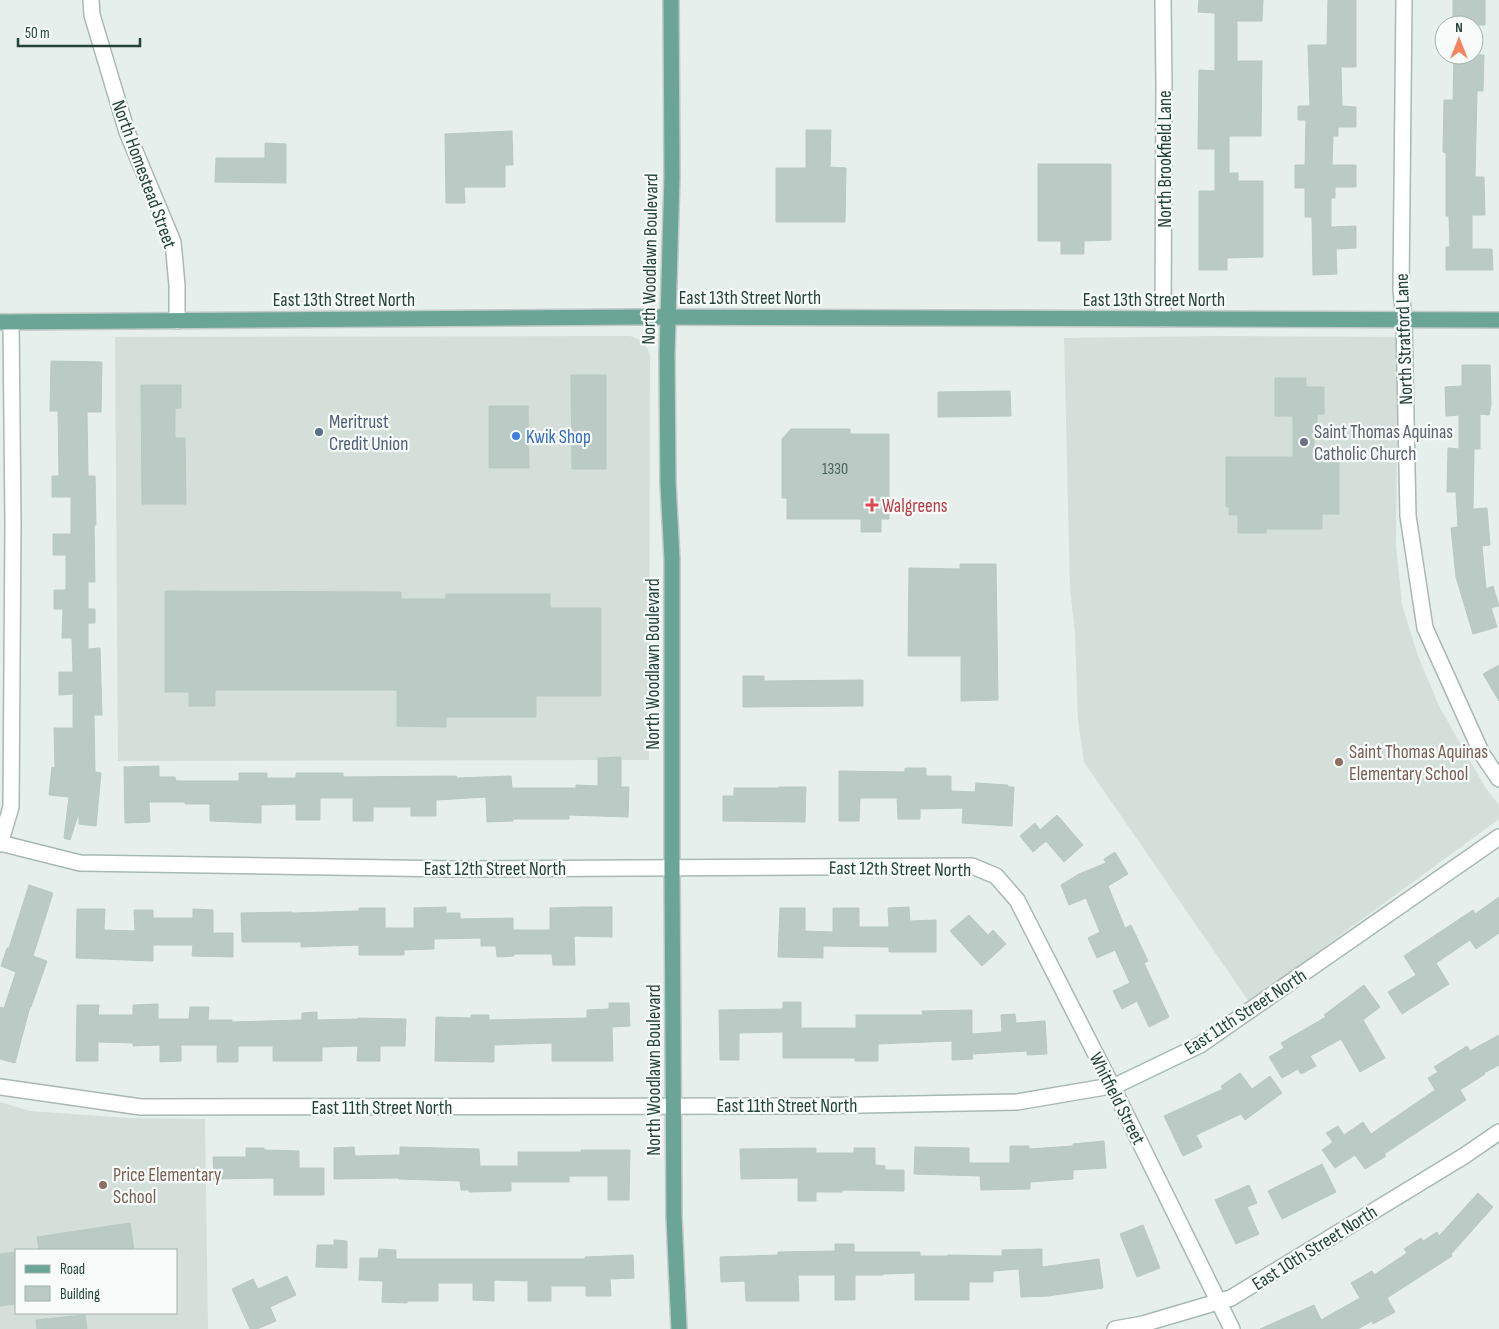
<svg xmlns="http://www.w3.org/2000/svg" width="1499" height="1329" font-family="'Sofia Sans Condensed',sans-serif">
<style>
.built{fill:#d4dfda;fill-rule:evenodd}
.building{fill:#bbcac4;stroke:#b8c9c2}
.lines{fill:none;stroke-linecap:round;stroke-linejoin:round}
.minor-casing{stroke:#a8b8b2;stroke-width:18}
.major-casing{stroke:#c2cac8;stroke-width:18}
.minor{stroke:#fff;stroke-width:15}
.major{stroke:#6aa596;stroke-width:15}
.service-dot{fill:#5c6f8a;stroke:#f7fbf9;stroke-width:2}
.shop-dot{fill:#3f7fe0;stroke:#f7fbf9;stroke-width:2}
.worship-dot{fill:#6b7280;stroke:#f7fbf9;stroke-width:2}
.health-dot{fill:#e0444e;stroke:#f7fbf9;stroke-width:2}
.education-dot{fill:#8d6e63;stroke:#f7fbf9;stroke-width:2}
.labels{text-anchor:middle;stroke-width:4.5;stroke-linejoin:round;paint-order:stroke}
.number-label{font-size:16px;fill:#4a645c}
.street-label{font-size:19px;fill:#24423a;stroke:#f7fbf9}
.service-label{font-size:19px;fill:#4e5e75;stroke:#f7fbf9;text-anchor:start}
.worship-label{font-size:19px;fill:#5b616d;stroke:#f7fbf9;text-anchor:start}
.shop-label{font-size:19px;fill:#366cbe;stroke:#f7fbf9;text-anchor:start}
.health-label{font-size:19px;fill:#be3a42;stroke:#f7fbf9;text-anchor:start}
.education-label{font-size:19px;fill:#785e54;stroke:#f7fbf9;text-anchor:start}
</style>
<rect width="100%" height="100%" fill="#e6efeb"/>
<g class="built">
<polygon points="630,336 643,341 650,354 649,760 118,761 115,337"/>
<polygon points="1214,336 1398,337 1396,545 1402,605 1418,656 1439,706 1485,787 1499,805 1499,819 1249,1002 1084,762 1078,720 1075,633 1070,588 1064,338"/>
<path d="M0,1102l30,9 99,7 76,1 3,210h-208zM16,1250h160v63h-160z"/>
</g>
<g class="building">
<polygon points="1199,0 1263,0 1262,21 1237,21 1237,61 1262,61 1261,136 1229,136 1229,173 1238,173 1238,181 1263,181 1263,257 1227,258 1227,270 1199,270 1199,191 1215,191 1215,149 1198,149 1199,70 1215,71 1215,13 1198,12"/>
<polygon points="1328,0 1356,0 1356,67 1341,67 1342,106 1356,107 1356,127 1338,127 1338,136 1333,136 1332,165 1356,165 1356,187 1335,187 1335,198 1331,198 1331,227 1356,226 1356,248 1336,249 1337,274 1313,275 1312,217 1305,217 1305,188 1295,188 1295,165 1305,165 1306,120 1298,120 1298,106 1310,106 1308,45 1327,45"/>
<rect x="1453" y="0" width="32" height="25"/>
<polygon points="1454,55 1484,55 1483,91 1477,91 1475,177 1484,177 1485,215 1472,215 1472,249 1492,249 1493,270 1446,270 1446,247 1450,247 1449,216 1446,216 1446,153 1443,152 1444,100 1453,100"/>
<polygon points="806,130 831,130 830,167 846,168 845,222 776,222 776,168 806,168"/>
<polygon points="512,131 513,165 505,165 505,187 464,187 465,203 446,203 445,134"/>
<polygon points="265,143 286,144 286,183 215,182 216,158 265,158"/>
<polygon points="1038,164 1111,164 1111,240 1084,241 1084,254 1061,254 1061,241 1038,241"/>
<polygon points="51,361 102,362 101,412 87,412 88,476 95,476 96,525 94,525 95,582 88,582 88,609 95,609 95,623 88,623 88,649 100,648 102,715 94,715 95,772 101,773 96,826 79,824 79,812 70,840 64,838 69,797 49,795 52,767 55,768 54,728 73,728 73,694 59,695 59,672 73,672 72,638 62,638 63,609 54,609 54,590 66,590 66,555 53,555 53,534 71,534 71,497 52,497 52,476 59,476 58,411 50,411"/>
<polygon points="1462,365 1490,365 1491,405 1489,415 1480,414 1480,449 1474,449 1473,509 1487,508 1490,545 1482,546 1486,589 1493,586 1499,606 1491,608 1497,627 1473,634 1456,577 1451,528 1458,527 1456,492 1447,492 1448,448 1459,449 1459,415 1446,416 1445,387 1462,386"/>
<polygon points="571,375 606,375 606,469 572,469"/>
<polygon points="1275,378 1306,378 1306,387 1324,387 1324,414 1317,414 1317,429 1314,429 1314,455 1339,455 1339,514 1322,514 1322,529 1266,529 1266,533 1238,533 1238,515 1229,515 1229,507 1226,507 1226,457 1293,457 1293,416 1275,416"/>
<polygon points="141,385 181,385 181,408 175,408 175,438 185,438 186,504 142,504"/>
<polygon points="1010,391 1011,416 938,417 938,392"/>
<polygon points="489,406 528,406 529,468 489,468"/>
<polygon points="791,429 850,429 850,434 889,434 889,519 881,519 881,532 861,532 861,519 787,519 787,498 782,498 782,439"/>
<polygon points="960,564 996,564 998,700 961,701 961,656 908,656 909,568 960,569"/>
<polygon points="165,591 401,592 401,599 446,599 446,594 550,594 550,608 601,608 601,696 536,696 536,717 446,717 446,727 397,726 397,690 215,690 215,706 189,706 189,692 165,692"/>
<polygon points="1499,665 1499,701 1483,674"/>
<polygon points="743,676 764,676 764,681 863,680 863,706 743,707"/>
<polygon points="621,757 621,787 629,787 628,817 569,815 569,819 513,819 513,821 487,822 486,797 436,800 436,816 411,816 411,807 373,807 373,821 353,821 353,798 320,798 320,820 296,820 296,804 261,805 261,823 210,821 210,804 185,804 185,802 149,802 150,822 125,823 124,767 159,766 159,777 175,777 176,781 239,781 239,773 267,773 267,778 296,778 296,773 343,773 343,777 456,776 457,778 511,776 512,788 576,788 576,785 598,786 598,758"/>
<polygon points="905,768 926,768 926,776 951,776 951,791 975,792 976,783 1008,785 1008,787 1014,787 1012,826 962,823 963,808 920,809 920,819 898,819 897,798 860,798 859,821 839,821 839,771 905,772"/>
<polygon points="779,787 806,787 805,822 723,821 723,796 734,796 734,788 779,788"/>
<polygon points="1057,815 1083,845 1064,862 1046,841 1033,852 1020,836 1035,823 1040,830"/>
<polygon points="1115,852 1128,874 1108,886 1125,928 1131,925 1148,961 1144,963 1169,1017 1149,1027 1137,1001 1122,1009 1113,991 1130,983 1115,950 1097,958 1088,938 1100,932 1086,898 1069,905 1061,885 1079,874 1106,863 1104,859"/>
<polygon points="29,885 53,893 33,956 47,961 31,1007 30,1007 15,1063 0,1059 0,1007 4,1008 16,972 1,966 7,948 9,948"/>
<polygon points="1499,897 1499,933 1476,949 1470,940 1436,963 1449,984 1402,1014 1388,992 1416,975 1404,956 1473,910 1475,914"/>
<polygon points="446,907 446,913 460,913 460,919 513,918 513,930 550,930 550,908 584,907 612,907 612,937 574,936 575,965 553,965 552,954 514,954 514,956 497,957 496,946 481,946 481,938 434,939 434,949 404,950 404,955 359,955 359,945 301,947 301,942 242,942 241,913 292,912 292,913 359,911 359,908 385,908 385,928 414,928 414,908"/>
<polygon points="909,907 910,921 936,920 936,952 889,952 889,947 823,946 823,958 778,957 780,908 805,908 805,931 833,932 833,908 859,908 859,927 889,927 888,908"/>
<polygon points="77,909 105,909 104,930 135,931 134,910 153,910 153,918 193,918 193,909 213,910 213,933 233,933 233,957 192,956 193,945 153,945 153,961 76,958"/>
<polygon points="969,915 988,935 993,930 1006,944 982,966 950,931"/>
<polygon points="1364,985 1380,1007 1363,1020 1385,1058 1360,1072 1341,1039 1310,1056 1316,1066 1301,1074 1298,1069 1282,1078 1269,1057 1284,1048 1281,1043 1326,1017 1324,1015"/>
<polygon points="783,1002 801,1002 801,1028 856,1028 856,1015 923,1015 922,1011 972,1010 972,1034 1002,1032 1001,1015 1015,1014 1016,1023 1045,1021 1047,1054 1027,1055 1027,1051 972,1054 973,1059 952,1060 952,1041 878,1044 878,1061 855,1061 855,1058 783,1058 783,1032 739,1033 739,1060 720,1060 719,1010 783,1009"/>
<polygon points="609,1003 629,1003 630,1026 612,1027 613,1061 552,1061 552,1043 494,1045 494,1062 435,1061 436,1017 471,1018 471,1015 489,1015 489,1020 587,1018 587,1010 609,1009"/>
<polygon points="158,1004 158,1019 189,1019 190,1007 209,1007 208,1020 232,1020 232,1022 302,1020 302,1013 317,1012 317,1020 358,1019 358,1018 406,1019 405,1046 380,1046 380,1061 357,1061 358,1046 322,1047 322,1061 273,1061 273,1046 238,1046 238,1062 217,1062 217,1045 181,1045 181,1061 160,1062 160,1045 133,1046 133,1043 98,1042 98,1061 76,1061 77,1005 99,1005 98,1015 133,1015 133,1005"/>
<polygon points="1499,1035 1499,1065 1484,1073 1485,1074 1460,1090 1466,1100 1384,1154 1386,1156 1365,1169 1355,1155 1335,1168 1322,1150 1333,1142 1326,1133 1338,1126 1344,1135 1363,1122 1371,1134 1435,1090 1428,1078 1438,1072 1434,1067 1467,1046 1470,1051"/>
<polygon points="1240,1073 1252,1089 1270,1076 1282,1093 1245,1120 1241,1114 1196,1135 1202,1147 1183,1156 1164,1116 1223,1089 1221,1086"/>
<polygon points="1104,1141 1106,1168 1073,1170 1073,1179 1030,1182 1030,1189 981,1190 980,1176 914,1174 915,1147 969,1148 969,1163 1010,1163 1010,1146 1029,1146 1029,1149 1073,1146 1073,1144"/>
<polygon points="354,1147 355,1156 400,1155 400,1147 479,1149 480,1166 518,1166 518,1152 581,1152 581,1150 630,1150 629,1200 608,1200 608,1176 569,1176 569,1182 511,1182 511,1191 469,1192 469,1190 461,1190 460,1181 399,1179 399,1178 334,1179 334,1148"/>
<polygon points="246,1148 264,1148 264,1150 299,1151 299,1168 324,1168 324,1195 274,1195 274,1178 214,1179 213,1157 246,1157"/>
<polygon points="816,1148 816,1153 854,1153 854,1148 875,1148 875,1165 885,1166 885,1170 904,1170 904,1191 842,1190 842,1192 816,1192 816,1201 798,1201 798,1178 741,1179 740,1149"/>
<polygon points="1322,1164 1336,1192 1282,1219 1268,1191"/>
<polygon points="1249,1185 1257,1203 1247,1207 1259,1234 1236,1244 1215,1200"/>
<polygon points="1478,1193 1493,1207 1451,1254 1452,1256 1387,1298 1395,1312 1373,1324 1372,1321 1358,1329 1260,1329 1314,1305 1321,1320 1360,1298 1351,1283 1372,1271 1374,1275 1407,1253 1404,1249 1421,1238 1423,1241 1437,1232 1439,1236"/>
<polygon points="130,1223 134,1250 39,1250 37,1237"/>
<polygon points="1143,1225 1160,1268 1137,1277 1120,1234"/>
<polygon points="334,1240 347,1241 347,1268 316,1267 317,1245 334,1245"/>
<polygon points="835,1244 854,1244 854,1252 920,1252 920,1256 948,1256 948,1255 1002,1256 1002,1250 1042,1249 1042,1267 1099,1259 1103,1288 1048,1296 1021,1297 1019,1269 993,1271 993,1282 969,1282 969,1300 915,1300 915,1273 883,1274 883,1275 855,1275 855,1300 835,1300 835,1275 798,1275 799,1301 746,1301 745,1281 721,1282 720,1257 778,1255 778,1252 835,1251"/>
<polygon points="379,1249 396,1250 396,1259 585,1259 585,1257 633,1255 634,1278 610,1279 611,1296 586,1296 586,1286 551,1286 551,1301 528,1301 528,1281 494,1280 494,1301 473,1300 473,1283 438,1283 438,1301 408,1301 407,1303 382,1302 383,1281 359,1280 360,1258 378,1258"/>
<polygon points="16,1252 16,1304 0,1306 0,1254"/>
<polygon points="287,1276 296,1295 270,1307 276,1321 257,1329 250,1329 232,1289 253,1279 258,1289"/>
<polygon points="85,1315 87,1329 37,1329 36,1320"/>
</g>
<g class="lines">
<g class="minor-casing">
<g id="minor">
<polyline points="91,0 92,15 127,132 173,242 177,285 177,321"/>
<polyline points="1404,0 1401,289 1404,320 1408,516 1425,628 1482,754 1499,779"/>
<polyline points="1163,319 1164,86 1163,0"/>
<polyline points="0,843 80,863 453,869 972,866 996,876 1017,900 1112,1086 1232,1329"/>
<polyline points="0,844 11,807 13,523 11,322"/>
<polyline points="0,1087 141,1107 810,1106 1017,1102 1117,1085 1200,1045 1499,837"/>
<polyline points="1115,1329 1143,1324 1231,1298 1464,1156 1499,1132"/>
</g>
</g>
<g class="major-casing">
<g id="major">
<polyline points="671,0 672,176 667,355 668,483 672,559 672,868 674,1216 679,1329"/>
<polyline points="0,322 638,317 1499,320"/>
</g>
</g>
<use href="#minor" class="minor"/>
<use href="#major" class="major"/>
</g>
<circle class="service-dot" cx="319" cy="432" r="5"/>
<circle class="shop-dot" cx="516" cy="436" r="5"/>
<circle class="worship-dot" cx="1304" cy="442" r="5"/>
<path class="health-dot" d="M869.5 497.5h5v5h5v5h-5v5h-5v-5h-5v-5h5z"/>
<g class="education-dot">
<circle cx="1339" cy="762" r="5"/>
<circle cx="103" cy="1185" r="5"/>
</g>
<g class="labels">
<g class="number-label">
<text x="835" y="474">1330</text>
</g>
<g class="street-label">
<text transform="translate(1164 159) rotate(-90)" y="7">North Brookfield Lane</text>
<text transform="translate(145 174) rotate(70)" y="7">North Homestead Street</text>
<text transform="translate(649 259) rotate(-89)" y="7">North Woodlawn Boulevard</text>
<text x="750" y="304">East 13th Street North</text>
<text x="344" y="306">East 13th Street North</text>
<text x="1154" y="306">East 13th Street North</text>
<text transform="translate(1403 339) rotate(-92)" y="7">North Stratford Lane</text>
<text transform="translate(652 664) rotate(-90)" y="7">North Woodlawn Boulevard</text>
<text x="495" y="875">East 12th Street North</text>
<text transform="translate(900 868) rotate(1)" y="7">East 12th Street North</text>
<text transform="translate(1245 1011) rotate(-33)" y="7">East 11th Street North</text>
<text transform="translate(653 1070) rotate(-90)" y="7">North Woodlawn Boulevard</text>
<text transform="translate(1118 1098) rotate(63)" y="7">Whitfield Street</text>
<text x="787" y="1112">East 11th Street North</text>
<text x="382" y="1114">East 11th Street North</text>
<text transform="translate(1314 1247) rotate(-32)" y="7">East 10th Street North</text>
</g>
<g class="service-label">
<text x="329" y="428">Meritrust<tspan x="329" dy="22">Credit Union</tspan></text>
</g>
<g class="worship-label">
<text x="1314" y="438">Saint Thomas Aquinas<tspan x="1314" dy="22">Catholic Church</tspan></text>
</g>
<g class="shop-label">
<text x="526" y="443">Kwik Shop</text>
</g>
<g class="health-label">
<text x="882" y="512">Walgreens</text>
</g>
<g class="education-label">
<text x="1349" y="758">Saint Thomas Aquinas<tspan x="1349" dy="22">Elementary School</tspan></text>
<text x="113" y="1181">Price Elementary<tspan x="113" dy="22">School</tspan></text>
</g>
</g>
<rect x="15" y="1249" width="162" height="65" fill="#f7fbf9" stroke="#a3b1ad"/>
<rect x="25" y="1265" width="25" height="8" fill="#6aa596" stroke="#a3b1ad"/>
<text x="60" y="1274" font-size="15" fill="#24423a">Road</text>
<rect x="25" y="1286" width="25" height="15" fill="#bbcac4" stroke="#a3b1ad"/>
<text x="60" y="1299" font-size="15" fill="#24423a">Building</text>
<g transform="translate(1459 40)"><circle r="24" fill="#f7fbf9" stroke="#a3b1ad"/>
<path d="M0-4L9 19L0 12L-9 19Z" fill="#f4845f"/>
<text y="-8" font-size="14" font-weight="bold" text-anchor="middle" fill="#24423a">N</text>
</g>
<path d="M18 38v8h122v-8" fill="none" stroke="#24423a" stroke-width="2.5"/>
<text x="25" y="38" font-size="15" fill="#24423a" stroke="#f7fbf9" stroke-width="4" paint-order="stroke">50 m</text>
</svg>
